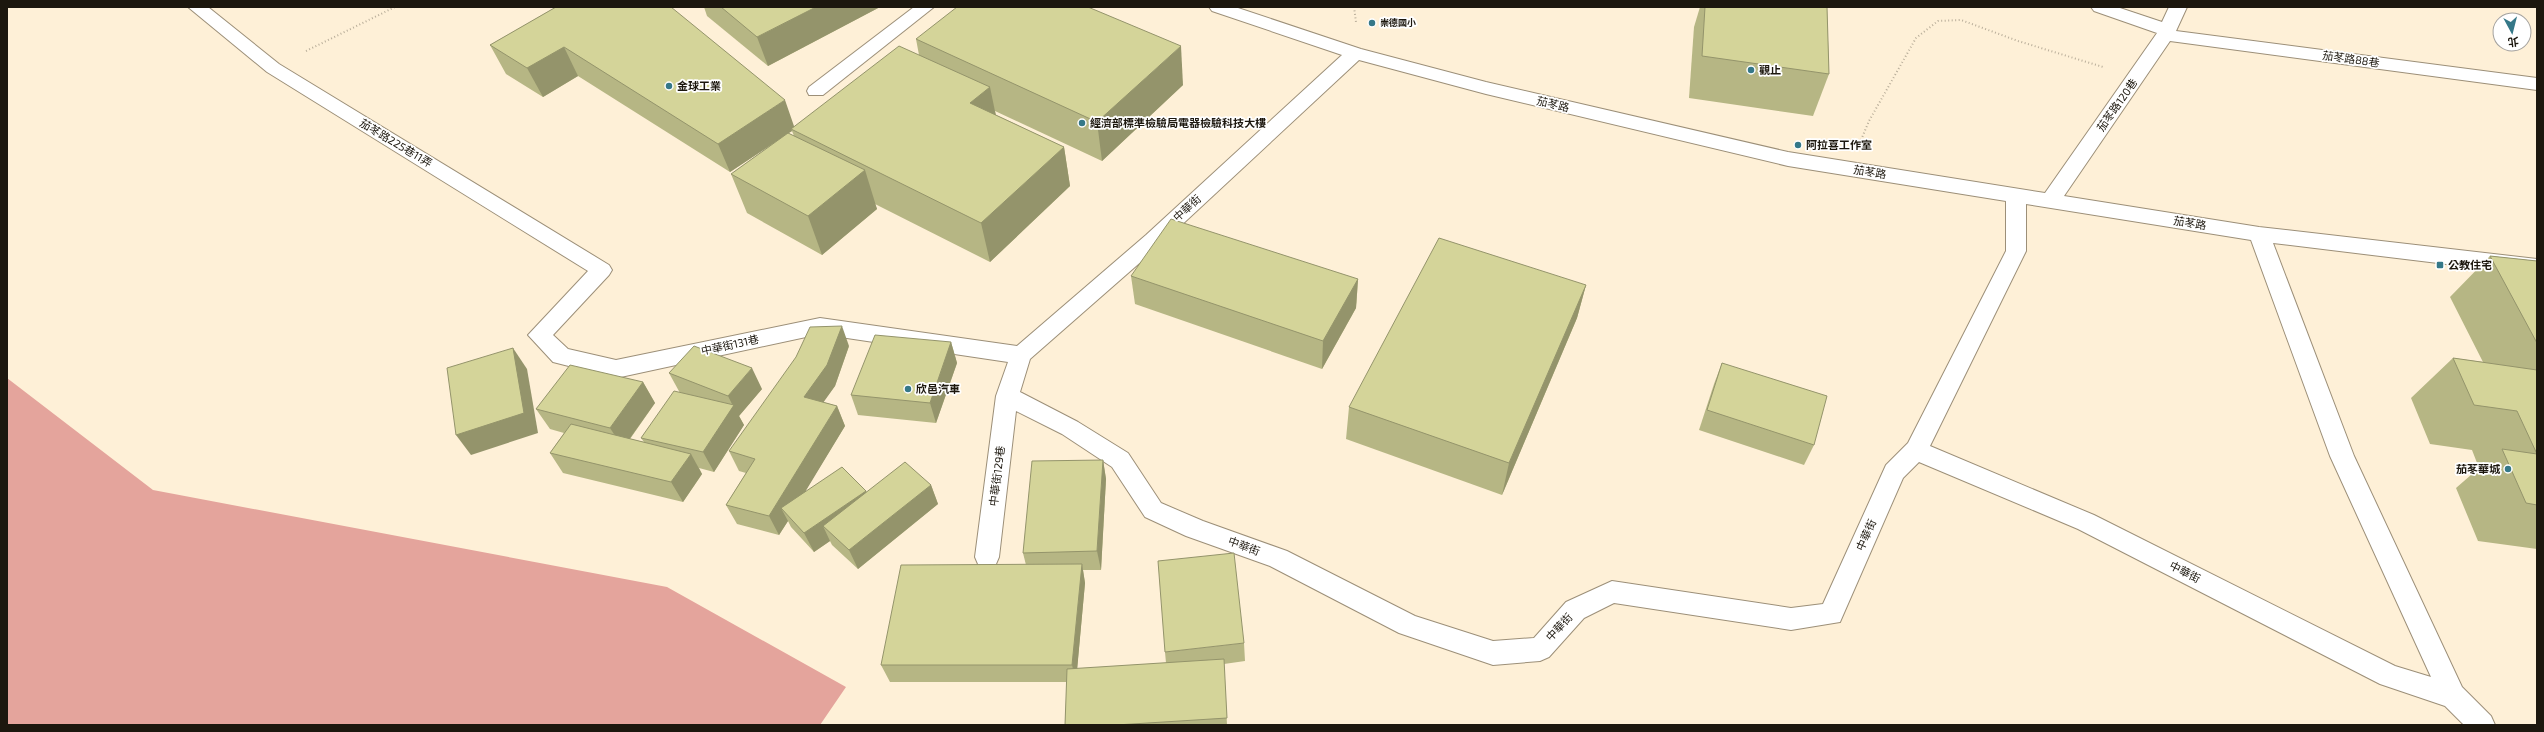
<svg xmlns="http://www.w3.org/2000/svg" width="2544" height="732" font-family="'Exo 2','Noto Sans TC',sans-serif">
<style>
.forest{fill:#e4a49c}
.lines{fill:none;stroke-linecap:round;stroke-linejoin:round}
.minor-casing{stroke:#9c8f78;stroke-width:2}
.path{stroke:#b9ae9a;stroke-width:2;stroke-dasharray:1 2.5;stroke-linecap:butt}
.minor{fill:#fff;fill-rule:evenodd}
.wall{fill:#b6b684;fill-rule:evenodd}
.shaded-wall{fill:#94946b}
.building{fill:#d4d499;stroke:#94946b}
.poi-dot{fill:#357888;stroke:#fff;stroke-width:1.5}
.labels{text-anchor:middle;stroke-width:3.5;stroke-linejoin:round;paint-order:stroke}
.far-poi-label{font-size:9px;font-weight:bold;fill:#1c170e;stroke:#fff;text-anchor:start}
.street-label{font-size:11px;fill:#1c170e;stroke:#fff}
.poi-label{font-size:11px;font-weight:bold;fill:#1c170e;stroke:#fff;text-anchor:start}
</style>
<rect width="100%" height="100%" fill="#fef0d7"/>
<polygon class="forest" points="7,378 153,490 667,587 846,687 820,725 7,725"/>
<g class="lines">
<g class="minor-casing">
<g id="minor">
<path d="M188,7h20l71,57 330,201 3,5 -3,5 -56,60 15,14 48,11 204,-42 197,28 129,-111 196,-180 -130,-44 -3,-4h26l126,42 125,33 302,70 257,41 112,-160 -63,-22 -3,-4h26l45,15 7,-15h18l-11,24 361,47v12l-367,-49 -106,155 195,31 278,32v16l-264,-32 81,213 108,231 29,29 4,9h-31l-19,-19 -65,-22 -302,-155 -159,-67 -16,16 -63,144 -49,8 -177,-27 -30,15 -35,39 -9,4 -47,4 -94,-32 -129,-67 -84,-30 -41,-19 -33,-50 -50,-33 -46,-23 -17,146 -3,7 -9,4 -9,-4 -3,-7 21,-161 12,-34 -188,-28 -204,44 -63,-16 -25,-27 60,-64 -321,-199zM1359,60l127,34 302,72 218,35v50l-98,192 -22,22 -63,139 -32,4 -179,-27 -46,21 -32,36 -41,3 -78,-25 -128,-65 -84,-30 -42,-18 -33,-50 -50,-31 -58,-30 10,-33 130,-114zM2026,204l225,36 79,216 101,221 -36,-11 -301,-151 -164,-69 96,-195z"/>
<polygon points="914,7 934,7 823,95 809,95 807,91 809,87"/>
</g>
</g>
<g class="path">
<polyline points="1354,7 1356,22"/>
<polyline points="306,51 395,7"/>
<polyline points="1861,140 1869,121 1916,38 1938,21 1961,20 2018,41 2103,67"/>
</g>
<use href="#minor" class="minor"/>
</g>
<g class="wall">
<path d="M556,7l238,120 125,-72 -3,-16 267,46 -81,76 -107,-50 1,4 68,32 6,39 -80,76 -115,-58 2,5 -55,46 -75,-42 -16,-39 43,-31 -44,29 -152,-96 -35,21 -37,-23 -16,-29zM792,131l2,5 -6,-3z"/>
<polygon points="704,7 880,7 768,66 707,16"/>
<polygon points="1700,7 1827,7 1829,74 1813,116 1689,98 1694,27"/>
<polygon points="2490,256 2537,261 2537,549 2478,541 2456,488 2479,468 2472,450 2430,444 2411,398 2453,358 2483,362 2450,297"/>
<polygon points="1131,276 1358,279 1356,308 1322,369 1135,304"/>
<polygon points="1586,285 1577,318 1502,495 1346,439 1349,407"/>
<polygon points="951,342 957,363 936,423 858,415 851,395"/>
<polygon points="849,346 835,386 823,402 837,406 845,426 805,491 866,491 867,492 931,485 938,504 858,569 832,545 830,541 814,552 791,527 788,521 779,535 737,524 726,505 746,473 739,471 729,451"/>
<polygon points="1722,363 1814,445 1804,465 1699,430 1714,384"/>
<polygon points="669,373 762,389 739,416 744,425 714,472 699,468 702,474 683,502 563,473 550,453 564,433 550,429 536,409 643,382 655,403 630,439 644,442 641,438 680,393"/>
<polygon points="1103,460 1106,479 1101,570 1083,570 1085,583 1077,669 1166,663 1165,652 1244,643 1245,661 1224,664 1227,725 1065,725 1067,682 890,682 881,665 1026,565 1023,553"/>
</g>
<g class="shaded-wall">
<polygon points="816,7 880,7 768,66 757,37"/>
<polygon points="1181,46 1183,85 1102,161 1097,122"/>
<polygon points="564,47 578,76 543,97 527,68"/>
<polygon points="990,87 998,126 970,103"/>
<polygon points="785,100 795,129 791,129 792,131 730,172 718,144"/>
<polygon points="1064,147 1070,186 990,262 981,223"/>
<polygon points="865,170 877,209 822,255 808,216"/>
<polygon points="1358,279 1356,308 1322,369 1323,341"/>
<polygon points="1586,285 1577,318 1502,495 1509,463"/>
<polygon points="842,326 849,346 835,386 813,417 804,397"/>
<polygon points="951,342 957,363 936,423 930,403"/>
<polygon points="513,348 527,369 538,433 471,455 456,435"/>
<polygon points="752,368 762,389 739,416 744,425 714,472 703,452 733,406 728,396"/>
<polygon points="643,382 655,403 623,448 610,428"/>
<polygon points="837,406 845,426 790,517 781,508 788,521 779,535 769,516"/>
<polygon points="691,454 702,474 683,502 671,482"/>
<polygon points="1103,460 1106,479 1101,570 1097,551"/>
<polygon points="931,485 938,504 858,569 849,550"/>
<polygon points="866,491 874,510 823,526 830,541 814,552 804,533"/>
<polygon points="1082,564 1085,583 1076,682 1072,665"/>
</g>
<g class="building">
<polygon points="556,7 671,7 785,100 718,144 564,47 527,68 490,45"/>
<polygon points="721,7 816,7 757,37"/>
<polygon points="957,7 1088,7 1181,46 1097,122 916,39"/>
<polygon points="1705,7 1827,7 1829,74 1702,56"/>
<polygon points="899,46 990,87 970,103 1064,147 981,223 791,129"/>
<polygon points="788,133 865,170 808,216 731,174"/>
<polygon points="1171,219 1358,279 1323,341 1131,276"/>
<polygon points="1439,238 1586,285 1509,463 1349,407"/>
<polygon points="2490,256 2537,261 2537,343"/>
<polygon points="842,326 827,365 804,397 837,406 769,516 726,505 755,459 729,451 796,357 810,327"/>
<polygon points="875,335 951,342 930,403 851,395"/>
<polygon points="694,346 752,368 728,396 669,373"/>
<polygon points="513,348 524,413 456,435 447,368"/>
<polygon points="2453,358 2537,370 2537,505 2526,503 2502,449 2537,454 2517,411 2474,405"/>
<polygon points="1722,363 1827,396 1814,445 1707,410"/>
<polygon points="570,365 643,382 610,428 536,409"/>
<polygon points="674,391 734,405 703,452 641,438"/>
<polygon points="571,424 691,454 671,482 550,453"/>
<polygon points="1103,460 1097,551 1023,553 1032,461"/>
<polygon points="905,462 931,485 849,550 823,526"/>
<polygon points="842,467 866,491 804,533 781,508"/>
<polygon points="1234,553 1244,643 1165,652 1158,561"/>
<polygon points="1082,564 1072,665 881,665 901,565"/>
<polygon points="1224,659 1227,718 1116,725 1065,725 1067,669"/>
</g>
<g class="poi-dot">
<circle cx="1372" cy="23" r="4"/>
<circle cx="1751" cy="70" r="4"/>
<circle cx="669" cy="86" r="4"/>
<circle cx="1082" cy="123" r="4"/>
<circle cx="1798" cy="145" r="4"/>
<rect x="2436" y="261" width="8" height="8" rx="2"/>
<circle cx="908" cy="389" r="4"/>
<circle cx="2508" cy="469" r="4"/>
</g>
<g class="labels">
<g class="far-poi-label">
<text x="1380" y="26">崇德國小</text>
</g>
<g class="street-label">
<text transform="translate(2351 59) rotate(8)" y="4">茄苳路88巷</text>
<text transform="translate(1553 104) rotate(13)" y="4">茄苳路</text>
<text transform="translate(2117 105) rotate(-55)" y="4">茄苳路120巷</text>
<text transform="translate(396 143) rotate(31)" y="4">茄苳路225巷11弄</text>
<text transform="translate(1870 172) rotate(9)" y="4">茄苳路</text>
<text transform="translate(1187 208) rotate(-42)" y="4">中華街</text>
<text transform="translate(2190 223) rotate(9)" y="4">茄苳路</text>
<text transform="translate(730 345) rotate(-12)" y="4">中華街131巷</text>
<text transform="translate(997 476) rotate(-83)" y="4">中華街129巷</text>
<text transform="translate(1866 535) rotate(-66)" y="4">中華街</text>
<text transform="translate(1244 546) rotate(20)" y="4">中華街</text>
<text transform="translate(2185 572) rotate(27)" y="4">中華街</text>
<text transform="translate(1559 627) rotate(-47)" y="4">中華街</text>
</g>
<g class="poi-label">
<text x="1759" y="74">觀止</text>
<text x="677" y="90">金球工業</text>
<text x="1090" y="127">經濟部標準檢驗局電器檢驗科技大樓</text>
<text x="1806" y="149">阿拉喜工作室</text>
<text x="2448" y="269">公教住宅</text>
<text x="916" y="393">欣邑汽車</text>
<text x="2500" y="473" text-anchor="end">茄苳華城</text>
</g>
</g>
<rect width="2544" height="732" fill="none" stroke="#1c170e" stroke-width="16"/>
<g transform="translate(2512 32) rotate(173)"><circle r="19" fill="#ffffff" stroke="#a4a29f"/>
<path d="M0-3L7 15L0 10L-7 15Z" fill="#357888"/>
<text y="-6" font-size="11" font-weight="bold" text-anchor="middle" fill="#1c170e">北</text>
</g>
</svg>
